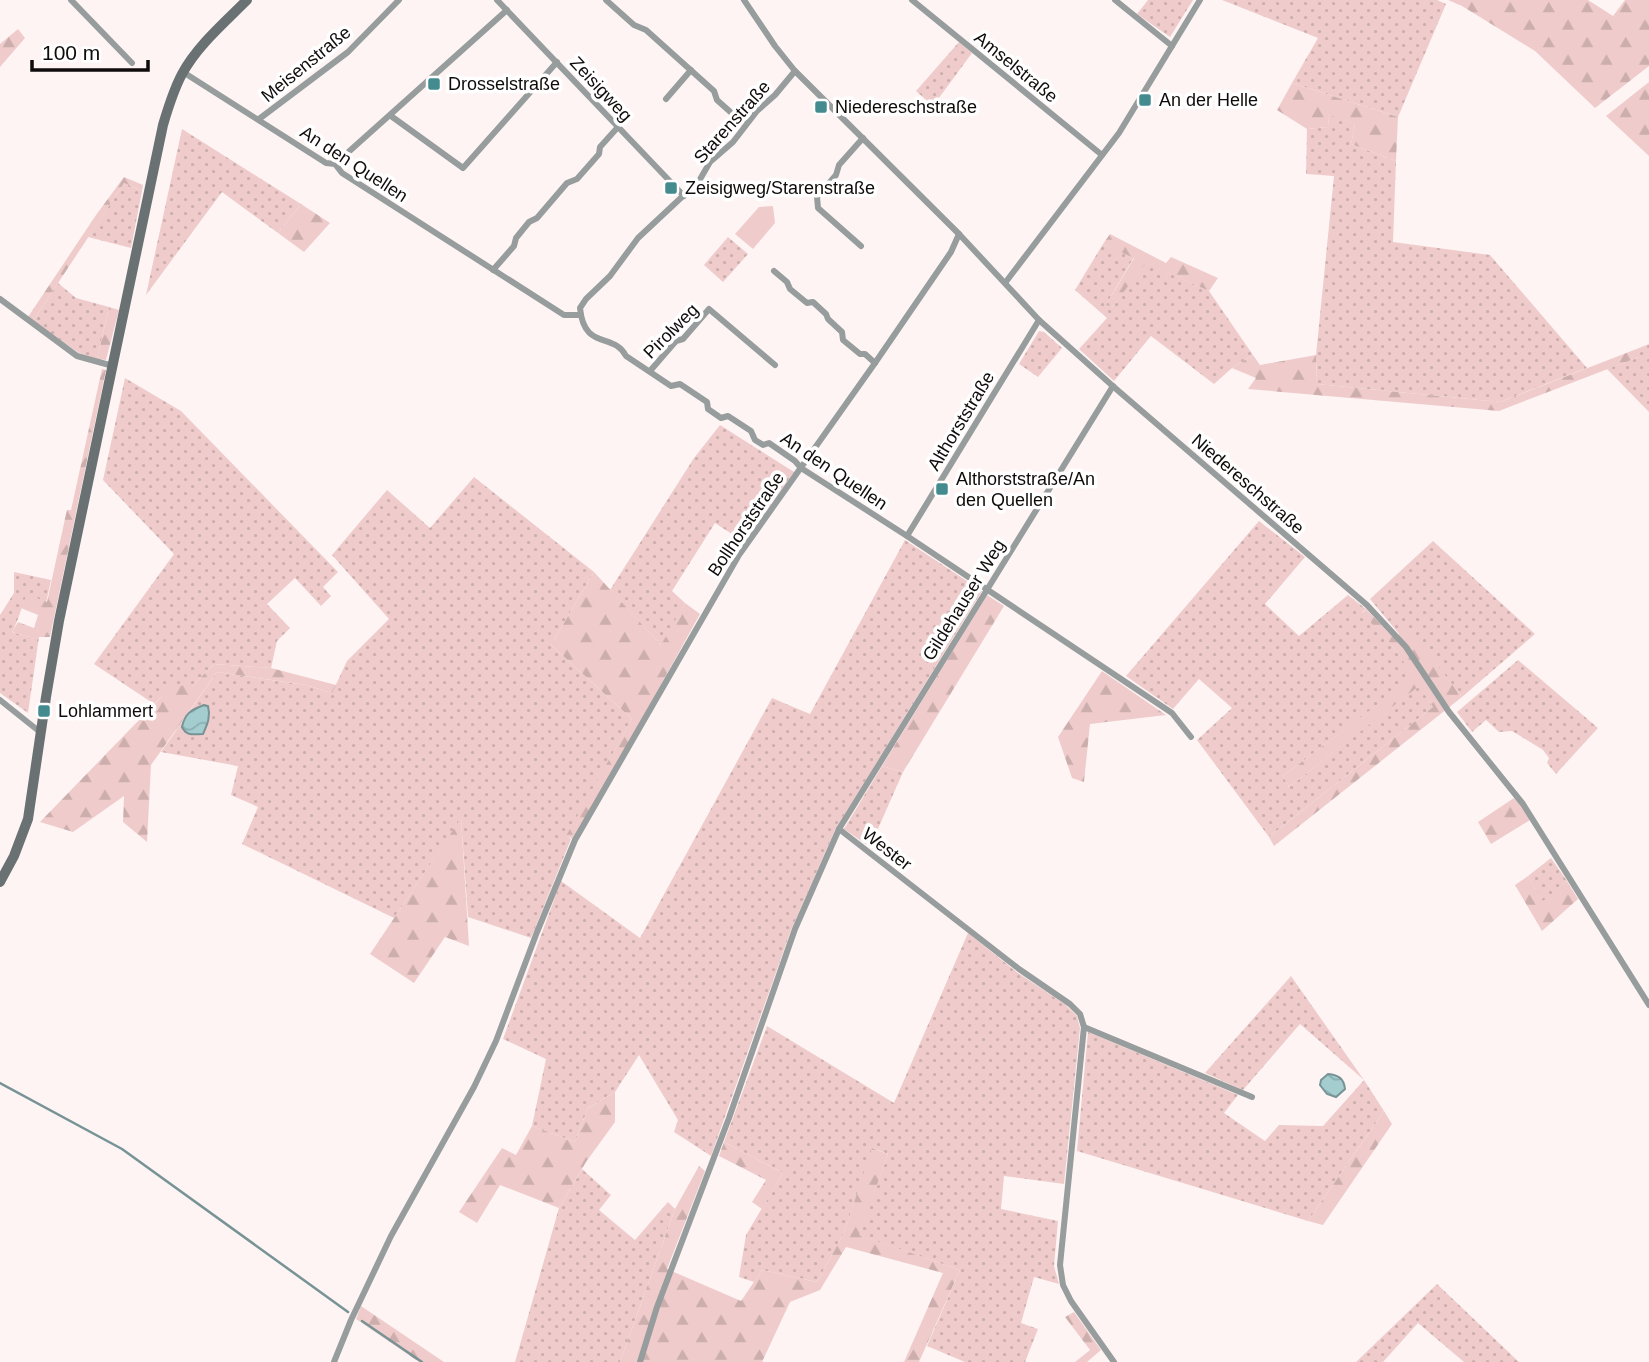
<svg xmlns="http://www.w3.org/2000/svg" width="1649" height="1362" font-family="Arial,sans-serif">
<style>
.grass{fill:url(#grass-dots)}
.forest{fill:url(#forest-firs)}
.pitch{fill:#efcccb}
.water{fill:url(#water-waves);stroke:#779395;stroke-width:2}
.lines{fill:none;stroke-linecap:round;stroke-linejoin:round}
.stream{stroke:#779395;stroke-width:2.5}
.street{stroke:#979c9c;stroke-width:6}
.secondary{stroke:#697172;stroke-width:10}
.poi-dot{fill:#438b8f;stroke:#fff;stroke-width:2.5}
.labels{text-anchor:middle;stroke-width:7;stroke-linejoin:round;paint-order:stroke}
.street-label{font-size:18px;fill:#0f0b0b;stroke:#fff}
.poi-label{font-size:18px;fill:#0f0b0b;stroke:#fff;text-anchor:start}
</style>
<defs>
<pattern id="grass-dots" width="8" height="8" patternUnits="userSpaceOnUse" patternTransform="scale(1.75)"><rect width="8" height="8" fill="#efcccb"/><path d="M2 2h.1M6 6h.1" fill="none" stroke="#ccaead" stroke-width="1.8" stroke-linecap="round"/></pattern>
<pattern id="forest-firs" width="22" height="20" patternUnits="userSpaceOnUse" patternTransform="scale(1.75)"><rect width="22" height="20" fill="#efcccb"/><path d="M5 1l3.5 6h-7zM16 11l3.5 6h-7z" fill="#ccaead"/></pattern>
<pattern id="water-waves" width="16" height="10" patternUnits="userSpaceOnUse" patternTransform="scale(1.75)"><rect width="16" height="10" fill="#a4cdd0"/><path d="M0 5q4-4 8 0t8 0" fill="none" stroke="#8cafb1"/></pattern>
</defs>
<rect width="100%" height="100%" fill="#fef4f4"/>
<g class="grass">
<polygon points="1148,0 1193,0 1170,37 1137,14"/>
<polygon points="1222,0 1437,0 1446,4 1398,117 1292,83 1318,38"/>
<polygon points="959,42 972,53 933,106 916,91"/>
<polygon points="1329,114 1355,124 1351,144 1396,161 1393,242 1490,255 1587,368 1500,402 1317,384 1316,355 1334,176 1306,174 1307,129 1328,127"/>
<polygon points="182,129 301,204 278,233 222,192 146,295"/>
<polygon points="124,183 142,191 131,248 88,237"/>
<polygon points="728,237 748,254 723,282 704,265"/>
<polygon points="1103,244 1134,257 1106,305 1112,307 1145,262 1209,291 1253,355 1232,368 1214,384 1151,336 1114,381 1079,349 1107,318 1075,290"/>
<polygon points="58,283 76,298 109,307 97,359 79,353 33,321"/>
<polygon points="1039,331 1044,332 1062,348 1038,377 1019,364"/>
<polygon points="1649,344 1649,412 1607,369 1639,357 1639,348"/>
<polygon points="125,378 181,411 338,572 323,587 331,596 321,606 295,578 267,604 290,628 277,641 271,668 214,664 192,686 173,686 154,704 94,664 174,554 103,480"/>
<polygon points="720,425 794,472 744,542 715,523 672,591 685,603 662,646 610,590 694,458"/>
<polygon points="474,477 594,572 551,645 632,719 567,836 571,839 531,938 468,917 461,819 394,918 242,844 258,807 231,795 238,766 161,752 217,672 306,685 332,693 347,661 389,619 332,555 387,490 430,528"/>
<polygon points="1259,521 1305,557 1265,604 1299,636 1348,595 1366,609 1362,612 1394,648 1415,677 1283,776 1289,787 1419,685 1433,707 1269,837 1197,740 1232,708 1199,679 1173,709 1126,676"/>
<polygon points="905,540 982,591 835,830 791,930 711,1156 674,1132 678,1120 639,1055 615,1092 588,1108 575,1142 532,1126 546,1059 503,1039 561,881 640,938 772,698 810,714"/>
<polygon points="1433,541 1535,634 1462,697 1408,629 1400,635 1370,599"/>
<path d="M14,572l37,8 -5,23 -19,-8c-6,12 -8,25 -15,37l17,5h10l-11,76 -28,-20v-78l14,-22z"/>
<polygon points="1518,660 1598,728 1556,774 1547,763 1549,758 1543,750 1512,731 1499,732 1486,720 1472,732 1457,712"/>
<polygon points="882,766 903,772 870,847 844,829"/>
<polygon points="1551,858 1567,881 1543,902 1528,876"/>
<polygon points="968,933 1018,973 1066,1005 1077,1016 1080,1028 1064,1184 1004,1176 1001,1209 1058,1221 1054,1266 1059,1284 1034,1277 1021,1323 1038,1329 1025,1362 965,1362 927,1346 960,1270 858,1235 888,1154 873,1148 844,1233 817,1282 762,1270 754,1282 739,1277 746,1235 783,1173 724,1142 767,1026 894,1103"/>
<polygon points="1291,976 1364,1080 1384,1111 1308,1221 1077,1151 1088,1032 1238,1095 1224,1113 1265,1141 1279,1125 1323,1126 1364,1080 1300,1024 1243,1090 1205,1073"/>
<polygon points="582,1169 611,1195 599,1210 635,1240 668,1202 675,1209 620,1362 515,1362 559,1208"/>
<polygon points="1437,1284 1519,1362 1464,1362 1418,1323 1383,1362 1356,1362"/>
</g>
<g class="forest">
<polygon points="1448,0 1588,0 1613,16 1625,0 1649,0 1649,66 1595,108 1535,51 1462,6"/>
<polygon points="18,29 25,38 0,67 0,44"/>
<polygon points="1649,82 1649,156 1606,116"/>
<polygon points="1292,83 1398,117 1396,161 1351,144 1355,124 1329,115 1328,127 1307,129 1277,110"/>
<polygon points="124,177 143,185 142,191 124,183 33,321 28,317 96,215"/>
<polygon points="301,204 330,223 304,252 278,233"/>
<polygon points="1110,234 1166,263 1171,257 1218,278 1209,291 1146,263 1112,307 1106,305 1134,258 1103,244"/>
<polygon points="109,307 119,310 106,360 97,359"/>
<polygon points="1639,348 1639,357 1499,411 1248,389 1256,378 1232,368 1253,355 1260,365 1316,355 1317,384 1500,402"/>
<polygon points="102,369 106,370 50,637 29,637 12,632 18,622 34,628 38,615 21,608 27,594 47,602 66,514 67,510 71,510"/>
<polygon points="594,572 661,645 685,603 700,614 575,840 566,836 632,719 551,645"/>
<polygon points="987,595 1004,606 903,772 882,766"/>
<polygon points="1366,609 1394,638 1408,628 1462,697 1274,846 1269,837 1433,707 1419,686 1289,787 1283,776 1414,677 1394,648 1362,613"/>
<polygon points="214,664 271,668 336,685 332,693 306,685 217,672 151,765 147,842 123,822 124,796 73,832 40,822 173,685 192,686"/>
<polygon points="1102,671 1166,715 1090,724 1084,782 1072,778 1058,737"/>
<polygon points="1514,798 1521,805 1530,820 1491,844 1478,822"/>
<polygon points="461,818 469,946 445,937 414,983 370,954"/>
<polygon points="1528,876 1543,901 1567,881 1578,899 1542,931 1515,885"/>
<polygon points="615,1092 615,1122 586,1162 559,1208 500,1185 477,1223 459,1212 502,1148 516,1155 532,1126 575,1142 588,1108"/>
<polygon points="1384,1111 1392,1124 1323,1225 1308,1221"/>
<polygon points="724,1142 783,1173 762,1209 752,1202 766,1180 719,1156"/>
<polygon points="872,1148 888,1154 859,1235 960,1270 919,1362 904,1362 943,1273 846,1247 820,1290 790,1302 762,1362 620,1362 675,1209 699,1166 705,1171 667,1269 741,1301 762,1270 817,1282 844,1233"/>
<polygon points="361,1306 444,1362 419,1362 356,1319"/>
<polygon points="1074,1312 1101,1350 1087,1362 1075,1362 1090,1350 1065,1317"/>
</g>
<polygon class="pitch" points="773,206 775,223 753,249 735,234 759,207"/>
<g class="water">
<path d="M204,705l4,1c3,11 -1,19 -5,28 -9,0 -16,3 -21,-7 3,-14 9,-17 22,-22z"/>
<path d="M1328,1074c11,1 16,5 17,15l-9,8 -9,-3 -7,-9 1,-5z"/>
</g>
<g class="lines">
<g class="stream">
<polyline points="0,1083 122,1149 348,1312"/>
<polyline points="362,1321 422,1362"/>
</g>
<g class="street">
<polyline points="71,0 132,63"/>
<polyline points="497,0 684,196"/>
<polyline points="606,0 634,25 646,30 714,91 717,100 745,125"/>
<polyline points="744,0 775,46 795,71 959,234 1039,320 1115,388 1367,605 1406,647 1449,712 1523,804 1649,1005"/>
<polyline points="912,0 1102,155"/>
<polyline points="1115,0 1172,46"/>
<path d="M795,71l-20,24 -18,16 -24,31 -23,20 -11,19 -61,57 -28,38 -24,23 -6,9c4,43 34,24 46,48l45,30 9,-2 27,18 1,7 13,9 7,-2 23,15 4,9 8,5 6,-2 26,18 6,7 106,68 265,177 19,24"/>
<polyline points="183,72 326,163 335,164 342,173 564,315 581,315"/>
<polyline points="666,99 691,70"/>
<polyline points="391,116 463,168 557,62"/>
<polyline points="259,119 348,52 399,0"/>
<polyline points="335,164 507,10"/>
<polyline points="861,246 818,208 817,197 836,175 839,165 863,138"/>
<polyline points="493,270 514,246 516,238 529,222 537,218 567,183 577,179 599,154 600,147 618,127"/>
<polyline points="774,271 787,282 790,289 807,303 813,302 826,314 828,319 842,332 843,340 860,354 865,354 875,363"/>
<polyline points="1005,283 1119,133 1200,0"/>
<polyline points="0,299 77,356 113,366"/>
<polyline points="650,371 676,341 683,339 709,309 775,365"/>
<polyline points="907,536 1039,320"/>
<polyline points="0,700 40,732"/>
<polyline points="839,829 1019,969 1070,1004 1080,1014 1084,1027 1060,1265 1063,1285 1071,1301 1114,1362"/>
<polyline points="1084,1027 1252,1097"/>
<polyline points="334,1362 351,1320 391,1236 474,1087 496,1041 537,932 575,840 739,555 875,363 951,252 959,234"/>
<polyline points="640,1362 657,1307 729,1118 795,929 839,829 1113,386"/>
</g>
<path class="secondary" d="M0,882l14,-26 14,-37 18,-122 13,-76 104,-496c5,-17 10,-34 19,-51 15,-28 42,-51 65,-74"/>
</g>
<g class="poi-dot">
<rect x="427" y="77" width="14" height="14" rx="3.5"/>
<rect x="1138" y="93" width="14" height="14" rx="3.5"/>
<rect x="814" y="100" width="14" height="14" rx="3.5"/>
<rect x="664" y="181" width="14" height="14" rx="3.5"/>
<rect x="935" y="482" width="14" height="14" rx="3.5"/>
<rect x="37" y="704" width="14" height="14" rx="3.5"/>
</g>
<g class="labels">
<g class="street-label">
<text transform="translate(306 64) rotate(-39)" y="6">Meisenstraße</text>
<text transform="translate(1016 67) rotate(39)" y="6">Amselstraße</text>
<text transform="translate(601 89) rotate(47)" y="6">Zeisigweg</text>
<text transform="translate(732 122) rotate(-48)" y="6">Starenstraße</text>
<text transform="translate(354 164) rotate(33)" y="6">An den Quellen</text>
<text transform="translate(671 331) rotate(-45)" y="6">Pirolweg</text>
<text transform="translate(961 421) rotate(-59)" y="6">Althorststraße</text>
<text transform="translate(834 471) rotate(34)" y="6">An den Quellen</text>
<text transform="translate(1248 484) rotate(41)" y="6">Niedereschstraße</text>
<text transform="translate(746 524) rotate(-56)" y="6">Bollhorststraße</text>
<text transform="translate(964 600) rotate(-58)" y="6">Gildehauser Weg</text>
<text transform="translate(887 849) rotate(38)" y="6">Wester</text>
</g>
<g class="poi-label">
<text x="448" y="90">Drosselstraße</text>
<text x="1159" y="106">An der Helle</text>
<text x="835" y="113">Niedereschstraße</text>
<text x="685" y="194">Zeisigweg/Starenstraße</text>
<text x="956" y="485">Althorststraße/An<tspan x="956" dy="21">den Quellen</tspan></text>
<text x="58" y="717">Lohlammert</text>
</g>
</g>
<path d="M32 60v10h116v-10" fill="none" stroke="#0f0b0b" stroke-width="3.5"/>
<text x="42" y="60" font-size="21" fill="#0f0b0b" stroke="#ffffff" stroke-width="5" paint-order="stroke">100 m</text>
</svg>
